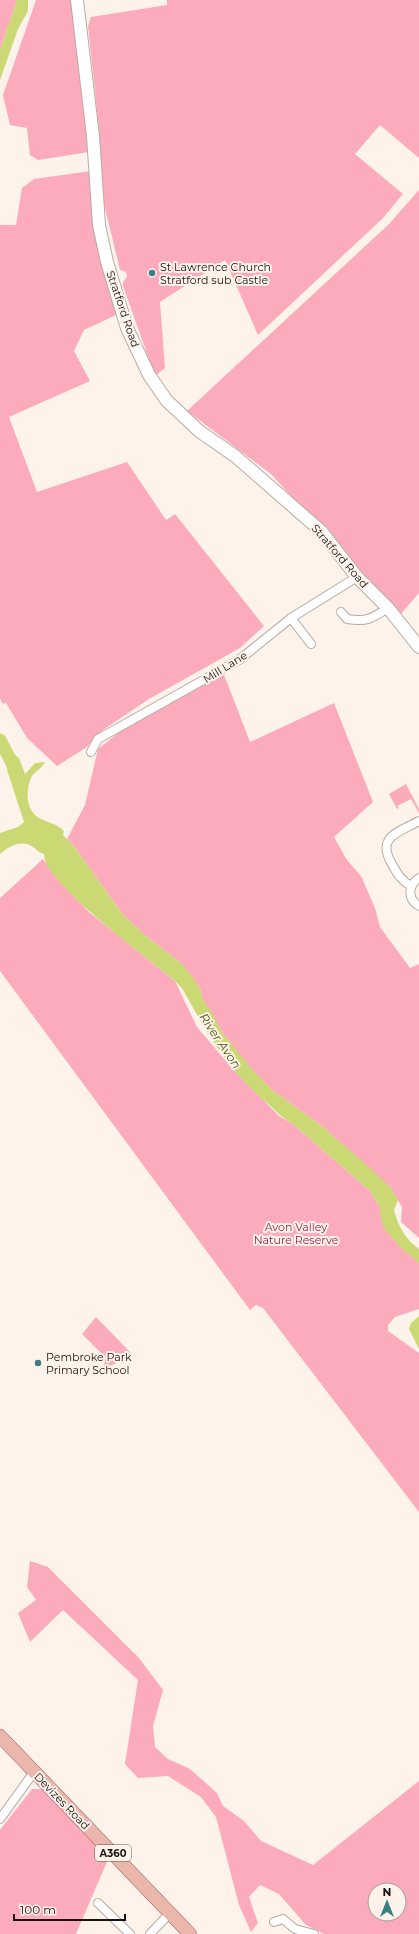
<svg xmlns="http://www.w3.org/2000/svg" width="419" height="1934" font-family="Montserrat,sans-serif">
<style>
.green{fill:#fcabbd;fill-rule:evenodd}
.water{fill:#cad973}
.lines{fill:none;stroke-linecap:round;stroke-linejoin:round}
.river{stroke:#cad973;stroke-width:13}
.street-casing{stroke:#b7aa9f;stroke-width:10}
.secondary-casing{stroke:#b7aa9f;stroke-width:14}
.primary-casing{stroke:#985e52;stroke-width:14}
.street{stroke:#fff;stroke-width:8}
.secondary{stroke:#fff;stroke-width:12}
.primary{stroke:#ebb6ac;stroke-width:13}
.poi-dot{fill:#378083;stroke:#fef3eb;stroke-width:1.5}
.labels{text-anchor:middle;stroke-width:4;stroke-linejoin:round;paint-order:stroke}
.shield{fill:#fef3eb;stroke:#5d5652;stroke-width:1}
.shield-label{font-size:10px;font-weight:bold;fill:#181310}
.poi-label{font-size:11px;fill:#181310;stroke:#fef3eb;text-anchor:start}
.street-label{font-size:11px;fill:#181310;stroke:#fef3eb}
.park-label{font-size:11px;fill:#99214c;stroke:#fef3eb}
.water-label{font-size:12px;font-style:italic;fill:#50590c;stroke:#fef3eb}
</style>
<rect width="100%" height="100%" fill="#fef3eb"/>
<g class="green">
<polygon points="0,0 17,0 0,50"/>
<polygon points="36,0 71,0 89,152 38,160 30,155 27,128 10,125 3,95"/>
<polygon points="167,0 419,0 419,158 380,125 355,154 403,194 382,219 258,335 225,260 160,302 165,368 155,376 123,286 123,282 127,277 126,272 120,270 104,204 99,128 88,26 91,17 167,5"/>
<polygon points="91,171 100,250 116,315 84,330 74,351 90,381 9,417 37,492 127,462 166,520 175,514 264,626 240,648 149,699 100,732 87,747 57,766 27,738 6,703 3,704 0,699 0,225 16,225 22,188 34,179"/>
<polygon points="419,190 419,593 400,615 271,474 187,411 389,224"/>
<polygon points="223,672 250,742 334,703 373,802 334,837 347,860 361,876 375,908 380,927 410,968 419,964 419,1238 401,1222 402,1207 390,1187 323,1127 271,1089 251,1069 221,1031 213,1015 203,1000 200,989 182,964 147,937 123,915 73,845 67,839 85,805 98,749 118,733"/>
<polygon points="406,784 419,809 419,813 411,799 397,806 399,808 397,809 389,794"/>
<polygon points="43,859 58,880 89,912 175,981 197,1027 231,1067 279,1116 293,1124 370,1191 380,1207 380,1215 419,1263 419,1309 395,1317 388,1325 388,1331 419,1353 419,1512 273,1321 263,1308 256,1305 250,1310 0,971 0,898"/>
<polygon points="96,1317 130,1352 115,1364 104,1367 105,1357 82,1334"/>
<path d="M30,1561l18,6 91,91 24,32 -10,36 2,21 13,12 22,10 27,24 6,13 21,15 17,20 52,24 106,-84v153h-95l-18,-9 -27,-31 -19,-9 -11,12 9,26 -7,9 -12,-27 -23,-88 -15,-20 -33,-21 -30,2 -13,-14 13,-84 -75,-70 -33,32 -12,-29 18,-13 -9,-13zM375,1890h24v24h-24z"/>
<polygon points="32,1789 42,1789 109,1857 76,1934 0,1934 0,1830"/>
</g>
<g class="water">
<polygon points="17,0 28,0 28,11 18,29 0,80 0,50"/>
<path d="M11,748l1,5 7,5 6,16 10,-11 10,-1c-3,7 -11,9 -14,16 -5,12 -6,32 8,40 8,4 18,6 25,13l-1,4 10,10 50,70 24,22 35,27 10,12 8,13 3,11 10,14 8,17 30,37 20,21 52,38 48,42 19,18 8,13 -4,10c4,16 11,29 25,39v14l-20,-17 -15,-18 -4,-13v-8l-10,-16 -77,-67c-12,-7 -16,-12 -26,-21 -40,-34 -60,-70 -85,-115l-7,-7c-24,-21 -133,-99 -131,-127 -6,-2 -7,-4 -11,-7 -11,-8 -24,-1 -33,7v-21l18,-6 6,-5 -17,-52 2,-11 -5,-8z"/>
<polygon points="419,1316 419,1349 409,1329 411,1323"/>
</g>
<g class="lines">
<polyline class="river" points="0,740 13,765"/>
<g class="street-casing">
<g id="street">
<path d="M341,612l6,7c20,3 24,0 41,-11"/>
<polyline points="291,618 311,644"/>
<polyline points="91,752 98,739 239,660 291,618 357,577"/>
<path d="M419,878c-11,7 -12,21 0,28"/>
<path d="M411,886c-9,-5 -13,-11 -18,-20 -18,-29 4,-33 26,-45"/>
<polyline points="0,1819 34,1772"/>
<polyline points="98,1903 130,1934"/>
<polyline points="274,1922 283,1919 295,1929 314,1934"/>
<polyline points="150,1934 170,1913"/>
</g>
</g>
<g class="secondary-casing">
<polyline id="secondary" points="77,0 93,136 99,225 107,262 127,328 149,375 167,401 179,412 199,431 235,456 321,531 357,577 388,608 419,647"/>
</g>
<g class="primary-casing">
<polyline id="primary" points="0,1736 190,1934"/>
</g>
<use href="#street" class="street"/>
<use href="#secondary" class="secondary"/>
<use href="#primary" class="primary"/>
</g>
<g class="poi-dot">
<circle cx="152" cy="273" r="4"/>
<circle cx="38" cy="1363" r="4"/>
</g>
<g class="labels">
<rect class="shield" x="95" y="1845" width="36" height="16" rx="3"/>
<g class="shield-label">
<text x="113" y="1857">A360</text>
</g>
<g class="poi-label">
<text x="160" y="271">St Lawrence Church<tspan x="160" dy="13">Stratford sub Castle</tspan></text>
<text x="46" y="1361">Pembroke Park<tspan x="46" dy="13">Primary School</tspan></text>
</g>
<g class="street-label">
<text transform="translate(123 309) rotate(71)" y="4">Stratford Road</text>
<text transform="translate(340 556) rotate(49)" y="4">Stratford Road</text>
<text transform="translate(225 667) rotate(-32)" y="4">Mill Lane</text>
<text transform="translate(62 1801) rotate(46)" y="4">Devizes Road</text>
</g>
<g class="park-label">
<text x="296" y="1231">Avon Valley<tspan x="296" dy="13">Nature Reserve</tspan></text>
</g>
<g class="water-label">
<text transform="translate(220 1041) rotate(56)" y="4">River Avon</text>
</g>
</g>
<g transform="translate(387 1902)"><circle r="19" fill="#fef3eb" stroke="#a29993"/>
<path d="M0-3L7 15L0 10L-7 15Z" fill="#378083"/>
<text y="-6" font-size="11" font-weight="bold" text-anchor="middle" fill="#181310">N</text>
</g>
<path d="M14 1914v6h111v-6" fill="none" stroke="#181310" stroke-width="2"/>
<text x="20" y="1914" font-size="12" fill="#181310" stroke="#fef3eb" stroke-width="3" paint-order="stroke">100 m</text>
</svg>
